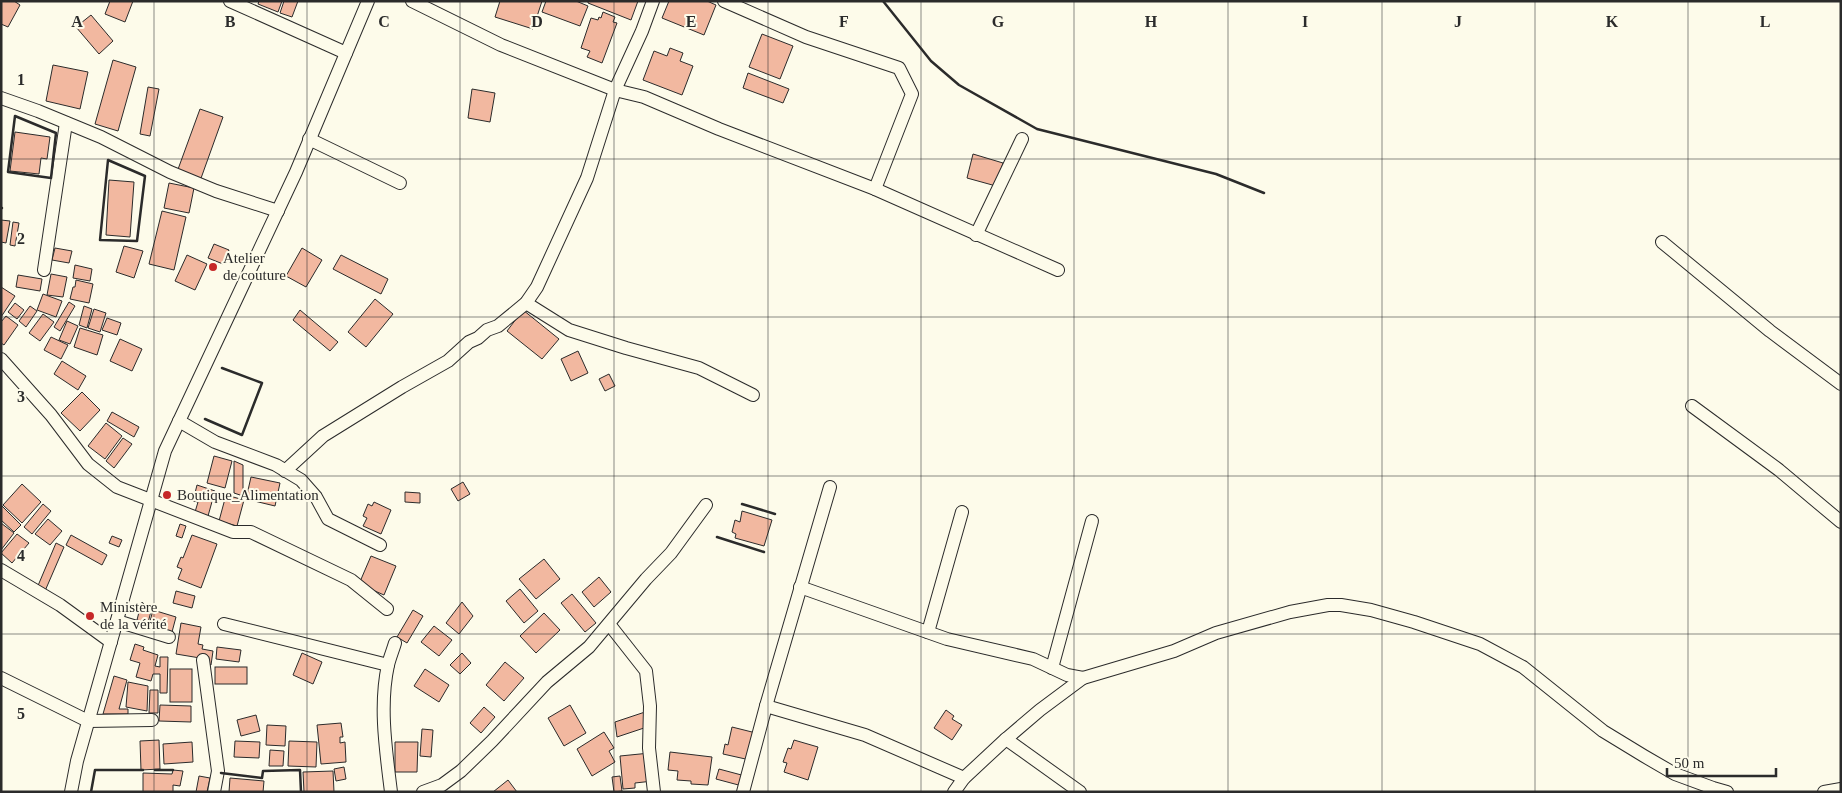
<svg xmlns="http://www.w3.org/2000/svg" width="1842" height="793" font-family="Georgia,serif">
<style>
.building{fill:#f2b8a0;stroke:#2b2b2b}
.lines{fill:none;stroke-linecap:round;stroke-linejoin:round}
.street-casing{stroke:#2b2b2b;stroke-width:14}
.street{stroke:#fdfbea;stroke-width:12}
.wall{stroke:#2b2b2b;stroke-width:2.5}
.grid{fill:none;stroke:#2b2b2b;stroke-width:1;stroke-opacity:0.55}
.poi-dot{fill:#c62828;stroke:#fdfbea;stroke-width:2}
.labels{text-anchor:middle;stroke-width:4;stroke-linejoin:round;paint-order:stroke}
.poi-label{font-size:15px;fill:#2b2b2b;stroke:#fdfbea;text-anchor:start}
.grid-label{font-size:16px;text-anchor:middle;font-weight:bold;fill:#2b2b2b;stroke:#fdfbea;stroke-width:4;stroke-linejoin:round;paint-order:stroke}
</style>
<rect width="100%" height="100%" fill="#fdfbea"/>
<g class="building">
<polygon points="1,1 14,1 20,5 8,27 1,24"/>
<polygon points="110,1 133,1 125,22 105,14"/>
<polygon points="259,1 282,1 278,12 258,4"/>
<polygon points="284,1 298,1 292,17 280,13"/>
<polygon points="500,1 542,1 533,29 495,17"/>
<polygon points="546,1 576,1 588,6 580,26 542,12"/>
<polygon points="588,1 638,1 631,20 588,3"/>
<polygon points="669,1 707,1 716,5 704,35 662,18"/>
<polygon points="603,12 615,17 613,22 617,23 602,63 587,57 590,51 581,48 591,18 598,20 599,17 601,18"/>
<polygon points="91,15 113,41 99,54 76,27"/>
<polygon points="762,34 793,46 780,79 749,67"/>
<polygon points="670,48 683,53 680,61 693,66 682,95 643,80 654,51 667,56"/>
<polygon points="113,60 136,67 118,131 95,124"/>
<polygon points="53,65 88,72 80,109 46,101"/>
<polygon points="748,73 789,89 783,103 743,88"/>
<polygon points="148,87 159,89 150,136 140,134"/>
<polygon points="472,89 495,93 490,122 468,118"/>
<polygon points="200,109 223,117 200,181 177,172"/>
<polygon points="15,132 50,137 47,159 41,158 39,174 10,171"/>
<polygon points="973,154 1003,163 996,186 967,178"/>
<polygon points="109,180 134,182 130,237 106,235"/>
<polygon points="169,183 194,188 189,213 164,208"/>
<polygon points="162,211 186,217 174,270 149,264"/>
<polygon points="1,220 10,221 6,243 1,242"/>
<polygon points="13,222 19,223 15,246 10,245"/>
<polygon points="214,244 229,250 223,264 208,258"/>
<polygon points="124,246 143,251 134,278 116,272"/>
<polygon points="55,248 72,251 69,263 52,260"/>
<polygon points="302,248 322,260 306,287 286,276"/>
<polygon points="187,255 207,264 195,290 175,281"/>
<polygon points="341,255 388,279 381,294 333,269"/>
<polygon points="75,265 92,269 90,281 73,278"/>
<polygon points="51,274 67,277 63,297 47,295"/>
<polygon points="18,275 42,279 40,291 16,287"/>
<polygon points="76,280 93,284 89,303 70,299 73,287 75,287"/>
<polygon points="1,287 15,296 1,317"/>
<polygon points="43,294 62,301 56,317 37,310"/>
<polygon points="375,299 393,314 366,347 348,332"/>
<polygon points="69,302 75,306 60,331 54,327"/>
<polygon points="15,303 24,310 17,319 8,312"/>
<polygon points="30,306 37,311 26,327 19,321"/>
<polygon points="84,306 92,309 87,328 79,325"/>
<polygon points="94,309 106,313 100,332 88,328"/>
<polygon points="300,310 338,342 330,351 293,320"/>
<polygon points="523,310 559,339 542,359 507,331"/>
<polygon points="43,314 54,322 40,341 29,333"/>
<polygon points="6,316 18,325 4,345 1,343 1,322"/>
<polygon points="107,318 121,323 117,335 102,330"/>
<polygon points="67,321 78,326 70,344 59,340"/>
<polygon points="80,328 103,335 97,355 74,347"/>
<polygon points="51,337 68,345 61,359 44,350"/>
<polygon points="120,339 142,349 132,371 110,361"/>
<polygon points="578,351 588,373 571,381 561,359"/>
<polygon points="62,361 86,376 78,390 54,374"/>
<polygon points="609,374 615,386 605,391 599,379"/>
<polygon points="82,392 100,410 80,431 61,413"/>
<polygon points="112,412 139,427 134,437 107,421"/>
<polygon points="106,423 122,436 105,459 88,446"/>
<polygon points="123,438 132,444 114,468 106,461"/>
<polygon points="214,456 232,461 225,488 207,483"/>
<polygon points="234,461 243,465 243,496 234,493"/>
<polygon points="251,477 280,483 275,506 246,499"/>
<polygon points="463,482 470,494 458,501 451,489"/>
<polygon points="22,484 41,502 22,523 3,505"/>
<polygon points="197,485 215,491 208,516 195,512 198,502 193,501"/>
<polygon points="405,492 420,493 420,503 405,502"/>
<polygon points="226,495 244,500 237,526 219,521"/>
<polygon points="374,502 391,510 381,534 363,526 367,518 363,516 368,504 372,506"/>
<polygon points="43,504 51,511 32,534 24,527"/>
<polygon points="1,505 21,525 14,532 1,520"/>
<polygon points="742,511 772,520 764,546 735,538 736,534 732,532 735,520 740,522"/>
<polygon points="48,519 62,531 50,545 35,534"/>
<polygon points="1,523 14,533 1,550"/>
<polygon points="180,524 186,526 182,538 176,536"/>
<polygon points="17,534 29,543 12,563 1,553"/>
<polygon points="71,535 107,555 102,565 66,545"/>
<polygon points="192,535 217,544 201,588 178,579 182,569 177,567 181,557 183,558"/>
<polygon points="112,536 122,540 119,547 109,543"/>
<polygon points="56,543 64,547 45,591 37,588"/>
<polygon points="371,556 396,566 384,595 359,584"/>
<polygon points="544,559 560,579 536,599 519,579"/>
<polygon points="599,577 611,592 594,607 582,592"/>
<polygon points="520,589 538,611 524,623 506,601"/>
<polygon points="176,591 195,596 192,608 173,603"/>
<polygon points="572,594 596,623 585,632 561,603"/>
<polygon points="462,602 473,616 459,634 446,623"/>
<polygon points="140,608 151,611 148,623 137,620"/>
<polygon points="153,610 176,617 172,632 149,625"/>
<polygon points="413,610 423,616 407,643 397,637"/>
<polygon points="544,613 560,630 536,653 520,636"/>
<polygon points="181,623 201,627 198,644 203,645 202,649 213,651 211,665 199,663 200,658 176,654"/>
<polygon points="434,626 452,640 439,656 421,642"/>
<polygon points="135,644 144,647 143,650 158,655 155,666 160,667 160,657 168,657 167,693 160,693 160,674 153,674 151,681 136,677 140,663 130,660"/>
<polygon points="217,647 241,650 239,662 216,659"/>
<polygon points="302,653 322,662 313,684 293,675"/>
<polygon points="462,653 471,663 460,674 450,665"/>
<polygon points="505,662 524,678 504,701 486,685"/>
<rect x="215" y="667" width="32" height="17"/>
<rect x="170" y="669" width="22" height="33"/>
<polygon points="425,669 449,685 439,702 414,686"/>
<polygon points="114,676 127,680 119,709 128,709 128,714 103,714"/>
<polygon points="128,682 148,686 147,711 126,707"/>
<polygon points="150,690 158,690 158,713 149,713"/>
<polygon points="160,705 191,706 191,722 159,721"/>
<polygon points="570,705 586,733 564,746 548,718"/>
<polygon points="484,707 495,717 481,733 470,723"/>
<polygon points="946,710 954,716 952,719 962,725 952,740 934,728"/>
<polygon points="645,712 650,726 617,737 615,722"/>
<polygon points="256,715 260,731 241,736 237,720"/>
<polygon points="341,723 343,737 340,737 340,743 345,742 346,762 321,764 317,725"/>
<polygon points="267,725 286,726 285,746 266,745"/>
<polygon points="732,727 756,733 750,760 723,754 725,744 728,745"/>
<polygon points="422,729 433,730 431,757 420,756"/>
<polygon points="604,732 614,748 609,751 615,762 592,776 577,749"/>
<polygon points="159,740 160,769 141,770 140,741"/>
<polygon points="794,740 818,747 808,780 784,772 787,763 783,762 788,748 791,749"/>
<polygon points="235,741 260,742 259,758 234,757"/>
<polygon points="289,741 317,742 316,767 288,766"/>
<polygon points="192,742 193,762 164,764 163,744"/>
<polygon points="395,742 418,742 417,772 395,772"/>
<polygon points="270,750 284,751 283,766 269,766"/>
<polygon points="670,752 712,757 708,785 691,784 691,781 677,780 678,771 668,770"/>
<polygon points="650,753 653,781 635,783 635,788 623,789 620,756"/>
<polygon points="344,767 346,779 336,781 334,769"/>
<polygon points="719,769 749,777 746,787 716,779"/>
<polygon points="173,770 183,771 180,786 173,785 173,792 143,792 143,773 172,774"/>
<polygon points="333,771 334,792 304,792 303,772"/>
<polygon points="199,776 210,778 207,792 196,792"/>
<polygon points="620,776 622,791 614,792 612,777"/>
<polygon points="230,778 264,781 263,792 229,792"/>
<polygon points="508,780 517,792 493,792"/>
</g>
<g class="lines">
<g class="street-casing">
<g id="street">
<polyline points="230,1 346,53"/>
<polyline points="412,1 501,45 615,90 644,97 719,129 875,189 1058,270"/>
<polyline points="724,1 806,37 899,68 912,94 875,189"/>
<polyline points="1,98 38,111 101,137 170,172 216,191 278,211"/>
<polyline points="309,139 400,183"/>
<polyline points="976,235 1022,139"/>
<polyline points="1662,242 1770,331 1841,384"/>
<polyline points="44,270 66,123"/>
<polyline points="526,303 569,330 626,348 699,368 753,395"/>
<polyline points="1,359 51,415 88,464 117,487 233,532 251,532 351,580 387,609"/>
<polyline points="1692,406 1779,470 1841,522"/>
<polyline points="179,421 215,442 276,465 301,480 316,497 328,519 380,545"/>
<polyline points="285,471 323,436 402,387 448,361 469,342 478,338 487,330 498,326 526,303 537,287 587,178 615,90 642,31 653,1"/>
<polyline points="1,570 60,605 111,642"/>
<polyline points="800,587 947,639 1033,659 1067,675 1083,678"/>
<polyline points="117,621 169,637"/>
<polyline points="224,624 388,665"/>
<polyline points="609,624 646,671 650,706 649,748 654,792"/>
<polyline points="928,632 962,512"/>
<polyline points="203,660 218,771 214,792"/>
<polyline points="1052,668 1092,521"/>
<polyline points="1,678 88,721 152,720"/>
<polyline points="766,706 865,735 964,778"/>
<polyline points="1006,739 1080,792"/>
<polyline points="71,792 77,761 165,451 296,172 368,1"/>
<path d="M391,792c-5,-41 -12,-86 -3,-127 2,-8 5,-15 7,-22"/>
<polyline points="423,792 442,785 461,771 492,741 547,682 589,647 646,579 671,553 706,505"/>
<polyline points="743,792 766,706 830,487"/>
<polyline points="954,792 964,778 1006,739 1040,710 1083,678 1174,651 1216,633 1290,612 1328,605 1341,605 1371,610 1414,622 1480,644 1523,667 1603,731 1644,756 1675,774 1713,788 1727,792"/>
<polyline points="1824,792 1841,789"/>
</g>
</g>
<use href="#street" class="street"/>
<g class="wall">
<polyline points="883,1 931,61 959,85 1037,129 1216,174 1264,193"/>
<polygon points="15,116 56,133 51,178 8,172"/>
<polygon points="108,160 145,176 137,241 100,240"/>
<polyline points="1,208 2,208"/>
<polyline points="205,419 242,435 262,383 222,368"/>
<polyline points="742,504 775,514"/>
<polyline points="717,537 764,552"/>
<polyline points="155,770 173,770"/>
<polyline points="221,773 262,778 263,771 300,770 301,792"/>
<polyline points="91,792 95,770 143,770"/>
</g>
</g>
<path class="grid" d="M154,1v791M307,1v791M460,1v791M614,1v791M768,1v791M921,1v791M1074,1v791M1228,1v791M1382,1v791M1535,1v791M1688,1v791M1,159h1840M1,317h1840M1,476h1840M1,634h1840"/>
<g class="poi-dot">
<circle cx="213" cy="267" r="5"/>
<circle cx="167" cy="495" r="5"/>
<circle cx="90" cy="616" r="5"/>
</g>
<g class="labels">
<g class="poi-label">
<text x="223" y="263">Atelier<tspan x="223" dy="17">de couture</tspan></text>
<text x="177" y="500">Boutique_Alimentation</text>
<text x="100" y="612">Ministère<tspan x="100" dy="17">de la vérité</tspan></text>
</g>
</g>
<g class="grid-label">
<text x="77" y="27">A</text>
<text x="230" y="27">B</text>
<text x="384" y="27">C</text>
<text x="537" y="27">D</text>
<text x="691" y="27">E</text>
<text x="844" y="27">F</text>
<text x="998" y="27">G</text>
<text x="1151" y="27">H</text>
<text x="1305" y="27">I</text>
<text x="1458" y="27">J</text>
<text x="1612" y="27">K</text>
<text x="1765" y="27">L</text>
<text x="21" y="85">1</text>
<text x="21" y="244">2</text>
<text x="21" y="402">3</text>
<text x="21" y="561">4</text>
<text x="21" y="719">5</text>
</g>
<rect width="1842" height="793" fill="none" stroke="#2b2b2b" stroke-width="5"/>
<path d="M1667 768v8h109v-8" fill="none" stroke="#2b2b2b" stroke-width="2.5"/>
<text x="1674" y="768" font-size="15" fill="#2b2b2b" stroke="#fdfbea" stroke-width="4" paint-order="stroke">50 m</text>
</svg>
